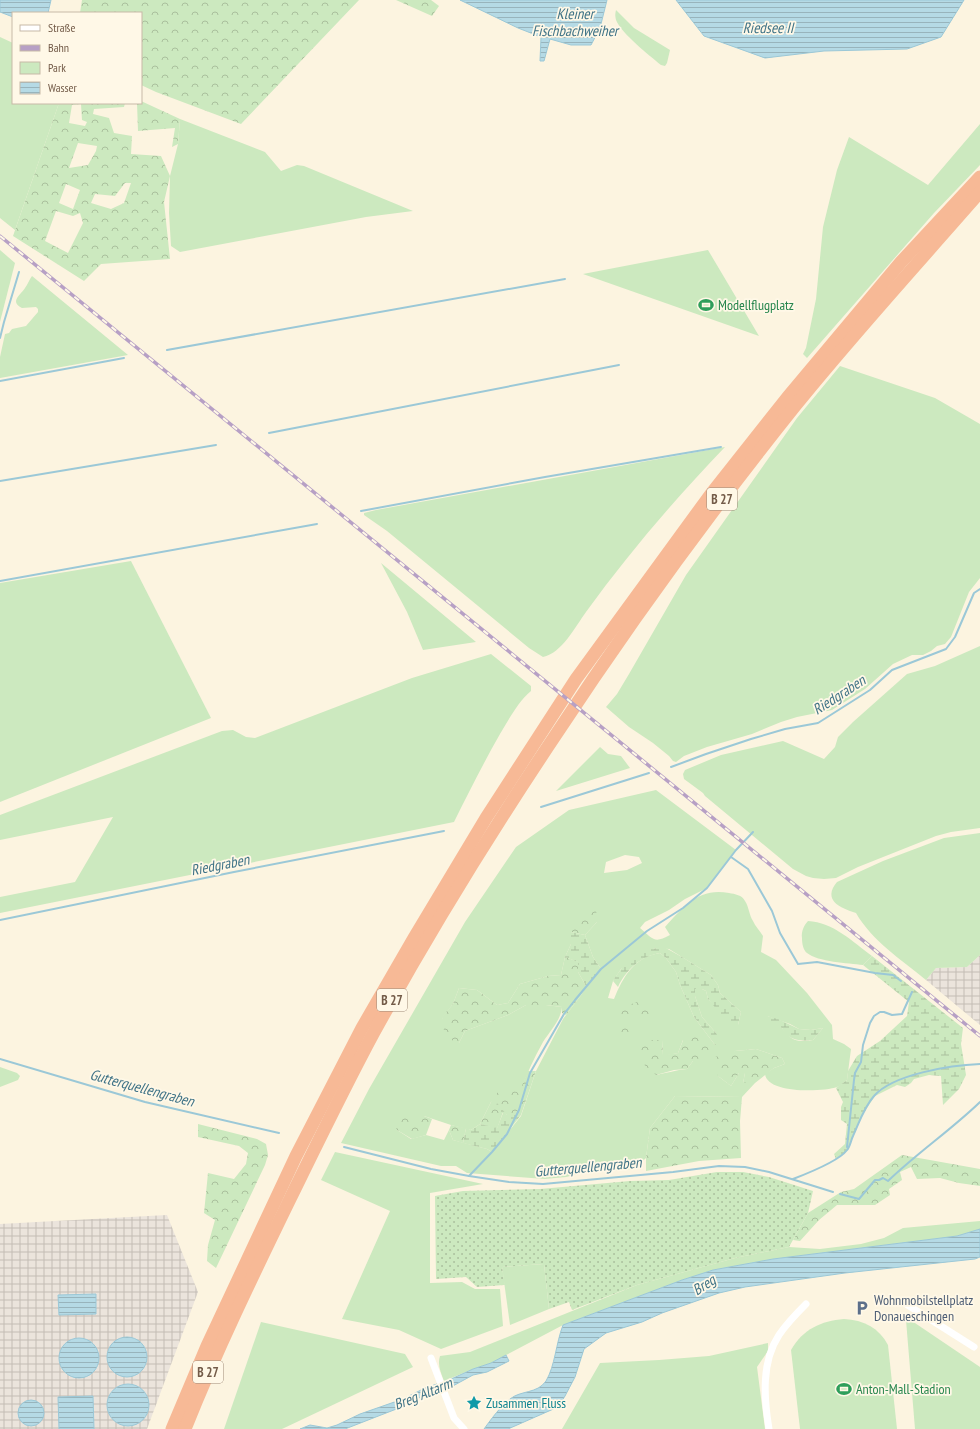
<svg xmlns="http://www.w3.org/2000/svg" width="980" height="1429" font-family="'PT Sans Narrow',sans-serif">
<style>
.industrial{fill:url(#industrial-grid)}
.green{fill:#cce9bf;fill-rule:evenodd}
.forest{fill:url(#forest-crowns);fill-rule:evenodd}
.wetland{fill:url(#wetland-marsh)}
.garden{fill:url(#garden-dots)}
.water{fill:url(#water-rules);stroke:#9bc8d7}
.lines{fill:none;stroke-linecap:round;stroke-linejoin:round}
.stream{stroke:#9bc8d7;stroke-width:2}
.street{stroke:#fff;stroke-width:7}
.highway{stroke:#f7b996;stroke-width:13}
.rail-casing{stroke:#b7a0c5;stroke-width:3.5}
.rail{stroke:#fff8e7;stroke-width:2;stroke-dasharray:6;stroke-linecap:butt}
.labels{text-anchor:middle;stroke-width:3.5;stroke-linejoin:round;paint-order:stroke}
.shield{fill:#fff8e7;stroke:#9d8a78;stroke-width:1}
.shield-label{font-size:13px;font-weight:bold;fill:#735b48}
.leisure-label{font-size:14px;fill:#27864d;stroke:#fff8e7;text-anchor:start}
.service-label{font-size:14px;fill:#4e5e75;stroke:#fff8e7;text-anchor:start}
.culture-label{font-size:14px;fill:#0d838f;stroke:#fff8e7;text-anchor:start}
.water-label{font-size:15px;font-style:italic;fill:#417487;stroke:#fff8e7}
</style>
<defs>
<pattern id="industrial-grid" width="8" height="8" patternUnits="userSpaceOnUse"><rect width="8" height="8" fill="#ebe4dc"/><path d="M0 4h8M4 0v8" fill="none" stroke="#c3bcb4"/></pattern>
<pattern id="forest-crowns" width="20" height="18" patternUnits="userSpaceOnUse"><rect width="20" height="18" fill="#cce9bf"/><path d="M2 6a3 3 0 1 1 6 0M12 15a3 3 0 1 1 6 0" fill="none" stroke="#aac09d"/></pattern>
<pattern id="wetland-marsh" width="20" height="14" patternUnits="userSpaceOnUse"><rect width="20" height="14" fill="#cce9bf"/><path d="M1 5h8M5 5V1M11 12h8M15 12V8" fill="none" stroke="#aac09d"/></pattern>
<pattern id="garden-dots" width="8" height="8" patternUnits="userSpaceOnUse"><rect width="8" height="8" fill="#cce9bf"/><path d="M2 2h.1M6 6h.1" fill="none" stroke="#aac09d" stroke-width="1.8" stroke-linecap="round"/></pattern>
<pattern id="water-rules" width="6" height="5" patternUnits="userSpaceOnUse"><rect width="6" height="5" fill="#b5dae5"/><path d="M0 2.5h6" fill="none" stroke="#98b4bc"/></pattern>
</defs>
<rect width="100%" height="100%" fill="#fcf4e0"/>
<g class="industrial">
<polygon points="980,955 980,1025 926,980 936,968 967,967"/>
<polygon points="167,1215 198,1292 147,1429 0,1429 0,1224"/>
</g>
<g class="green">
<path d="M616,10l18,18 36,22 -3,13 -2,3 -4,-1c-11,-9 -40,-32 -45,-45 -1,-4 -1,-6 0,-10z"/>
<polygon points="0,37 13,43 13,103 59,103 15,230 0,218"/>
<polygon points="180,119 265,152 281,171 297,165 304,166 413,211 366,217 180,252 171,246 169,213 170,176 178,144"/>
<polygon points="980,124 980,165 934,213 807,358 803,354 806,348 816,299 823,227 837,170 849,137 928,185"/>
<polygon points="0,250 15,263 0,322"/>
<polygon points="708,250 759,336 583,274"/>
<path d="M32,276l96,79 -128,23v-21l5,-23 4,-1 3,-4 14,-3 12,-14v-3l-2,-2 -14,1c-13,-7 -1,-13 3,-20 3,-4 4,-8 7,-12z"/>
<polygon points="840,366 935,398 980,424 980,578 969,592 951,637 945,644 937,646 931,651 923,655 912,655 893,664 865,689 832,710 797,717 781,722 752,734 707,747 684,756 676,762 673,761 669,756 653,743 629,727 606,707 617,694 629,674 686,575 797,418"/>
<path d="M725,447c-50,52 -97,107 -139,165 -11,15 -24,41 -43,45l-14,-9 -142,-117 -23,-16v-2l12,-3z"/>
<polygon points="131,561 211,718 0,802 0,583"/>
<polygon points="381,563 476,642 423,650 407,612"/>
<polygon points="980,646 980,828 951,832 936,836 858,867 836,878 824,879 813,878 806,876 793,869 705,796 703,793 684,779 683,774 685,770 721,755 783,741 824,759 835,747 838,737 853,722 907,674 935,666"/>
<path d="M491,654l40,32v5c-13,11 -22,28 -31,43 -16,28 -31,58 -46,88l-454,91v-16l75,-15 38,-65 -113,23v-25l222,-84 11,-1 13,7 9,1 157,-60z"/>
<polygon points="600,747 608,754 621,756 630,768 556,791"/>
<path d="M656,790l80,60 -29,38 -22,11 -16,11 -24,12 -5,6c13,11 14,16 30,7l-5,-8c18,-20 34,-40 64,-34 6,1 13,2 16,8 4,6 4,14 8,20 2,5 7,10 10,15l-2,16 15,8 31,33 25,32 1,14 11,5 7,5 -4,31c-3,2 -6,6 -10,7 -14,5 -70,7 -72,-13l9,-6 11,-4 -3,-6 -26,-9 -21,2 -17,25 13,10 8,-13h6l-2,10h12l-13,14 -67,-1 -25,32 -4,30 -12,11 -47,3 -21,5 -21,2 -78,-6 -11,-7h-15l-100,-23 28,-54 96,-167 51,-75 53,-37zM625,855l14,2 3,6 -15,7 -23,3 2,-11zM597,922l-12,13 8,22 8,12 -15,17 -4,8 -19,25 -27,52 -15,45 -29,36 -5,-3 -34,-9 -4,-10 -5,10 -18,-5 -15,4 -14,-9 27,-14 27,9 20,5 9,-6 11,-22 29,-9c6,-18 14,-35 23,-51 7,-11 18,-22 19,-35l-16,-2h-20l-18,10 -43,16 -6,12 -17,-25 11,-14 6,-16 18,2 20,15 11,-2 12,-19 28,-8 13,-1 4,-18 6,-13v-12zM655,948l14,1 42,26 7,10 2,8 21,19 -3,13 -20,-16 -10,-10 -2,-8 -4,-2h-7v7l7,21 14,16 -1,12 -21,-28 -14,-32 -4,-13 -10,-14 -6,-5c-26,4 -37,24 -46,46l-6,-1 5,-17 8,-12zM767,1016l23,8 9,5 12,1 12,-2 -10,12c-17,2 -20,2 -31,-12 -3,-5 -10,-8 -15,-12zM662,1040l1,16 15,-3 5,-13 10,21 -6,8c-11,1 -20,4 -31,6z"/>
<path d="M980,833v122l-13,12 -31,1 -10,12c-24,-20 -54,-39 -70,-67 -16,-5 -34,-13 -19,-31l46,-21 61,-23z"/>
<path d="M808,921c25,1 45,21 64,35l-9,9c-15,-2 -45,-3 -56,-12 -4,-3 -5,-10 -5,-15 -1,-6 2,-13 6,-17z"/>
<polygon points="0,1067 17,1073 20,1076 18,1080 0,1087"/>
<polygon points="335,1152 483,1184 430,1193 430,1283 462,1282 475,1289 500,1289 503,1326 441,1349 399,1330 342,1319 390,1211 321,1180"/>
<path d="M980,1221v8l-23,7 -184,23 -60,11 -31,10 -119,45 -72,38 -18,6 -29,12c-3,-8 -7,-16 -4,-25l30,-4 167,-67 98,-27 54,-11 31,2 41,-5 23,-6 19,-10z"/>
<polygon points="544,1264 549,1309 510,1325 502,1267"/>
<path d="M844,1319c20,1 35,9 44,26l9,84h-97l-9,-79c12,-21 30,-29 53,-31z"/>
<polygon points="909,1319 980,1367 980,1429 915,1429 906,1320"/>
<polygon points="261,1322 405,1354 413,1367 282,1429 224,1429"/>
<polygon points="768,1343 768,1351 757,1367 765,1429 562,1429 600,1363 659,1360 709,1356"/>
</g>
<g class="forest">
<polygon points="82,0 359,0 241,124 156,92 141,85 141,13 80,13"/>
<polygon points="396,0 431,0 439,6 432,16"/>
<polygon points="141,101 180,119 178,144 172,147 175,128 138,131 137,103 141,103"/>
<path d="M59,103h66l-1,4 -30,2 -1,5 16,4 5,15 18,3 -1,18 30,2 9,20 -6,26 6,57 -69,5 -17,17 -71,-45zM81,104l1,16 5,2 -2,4 -16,-3 3,-18zM78,143l19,3 -1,5 -8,14 -19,3zM125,183h6l-7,20 -13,6 -20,-6 4,-9 20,2zM66,184l14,6 -7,19 -14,-6zM56,211l17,5 7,-3 3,10 -15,30 -23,-12z"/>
<polygon points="587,907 596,909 597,922 585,935 571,932"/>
<path d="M565,957l14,5 -1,10 8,14 -4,8 -16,21 -4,-2v-6l-16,-2h-20l-18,10 -43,16 -6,12c-14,-4 -16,-12 -17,-26l11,-13 6,-16 18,2 20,15 11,-2 12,-19 28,-8 13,-1z"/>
<polygon points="640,1001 651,1006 652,1016 626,1018 631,1038 622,1039 618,1009"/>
<path d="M686,1033c16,2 18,7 25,20l-18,8 -6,8 -13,1 -18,5 -11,-9 -5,-17 4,-7 8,-2h10l1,15 15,-2z"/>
<polygon points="756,1049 782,1058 785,1064 774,1068 755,1083 743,1083 745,1073 739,1073 731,1086 718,1076 715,1057 735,1051"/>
<polygon points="528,1071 536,1071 521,1115 507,1115 503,1112 497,1129 480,1124 491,1102 502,1086 519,1093"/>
<polygon points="675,1096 742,1097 740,1121 741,1158 699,1161 646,1171 646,1158 650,1128"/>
<polygon points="392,1116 424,1116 432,1119 426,1135 412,1139 397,1130"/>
<polygon points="198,1124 257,1139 266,1144 268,1155 265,1165 216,1268 207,1261 208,1245 215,1220 204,1213 208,1173 234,1179 246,1164 248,1153 239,1146 198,1137"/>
<polygon points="451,1125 466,1128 463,1143 453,1140 449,1130"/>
<polygon points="902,1155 980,1169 980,1186 959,1183 940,1178 917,1179 911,1167 900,1172 902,1180 889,1189 890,1195 875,1205 837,1205 819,1220 800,1241 793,1240 808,1213 841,1192 854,1189"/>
</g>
<g class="wetland">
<polygon points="571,932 585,935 593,957 601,969 586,986 578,972 578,962 565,957 571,944"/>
<path d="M664,947l18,10 29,18 7,10 2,8 21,19 -3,13 -3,2 -7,-4 -20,-24 -2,-8 -4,-2h-7v7l7,21 14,16 5,9 -6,3 -21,-28 -14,-32 -4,-13 -10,-14 -6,-5c-19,3 -34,17 -42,34l-5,-6c15,-23 23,-31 51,-34z"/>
<polygon points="872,956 963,1028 961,1044 966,1075 959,1089 943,1105 941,1076 929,1075 914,1079 911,1083 905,1087 897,1085 875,1096 863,1114 847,1151 836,1159 834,1154 845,1144 847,1124 841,1120 841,1107 843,1102 836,1088 847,1080 848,1071 857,1056 880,1041 907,1016 909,1002 863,965"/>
<path d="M759,1016h8l11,3 21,10 12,1 12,-2 -10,12c-12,1 -25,1 -31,-12l-23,-10z"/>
<polygon points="497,1103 507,1115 521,1115 492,1152 487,1149 463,1143 466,1128 471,1130 480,1124 497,1128 503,1113 495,1109"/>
</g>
<polygon class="garden" points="717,1172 743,1172 769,1177 813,1191 808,1213 789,1247 735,1258 637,1285 572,1310 569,1302 549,1309 544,1264 502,1267 505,1285 504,1285 477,1287 466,1277 436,1279 435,1196 463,1191 540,1189 630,1181 669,1180"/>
<g class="water">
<polygon points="0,0 51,0 48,13 13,13 13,17 0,12"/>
<polygon points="460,0 607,0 600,28 591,45 571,45 550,39 544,61 540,61 541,37 518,28"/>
<polygon points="676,0 964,0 941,37 907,49 824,51 765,58 704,36"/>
<path d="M980,1229v28l-5,2 -130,14 -100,14 -26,6 -57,20 -20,9 -36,11 -22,16 -9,28 -10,19 -7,11 -50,22h-24c8,-11 16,-22 26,-30 11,-9 27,-5 36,-18 9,-15 10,-38 17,-56l119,-45 31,-10 60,-11 184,-23z"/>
<polygon points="96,1294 96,1314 59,1315 58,1295"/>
<circle cx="127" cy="1357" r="20"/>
<circle cx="79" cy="1358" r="20"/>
<polygon points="506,1355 509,1361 487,1372 473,1375 451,1387 431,1392 399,1408 345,1429 300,1429 310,1425 327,1428 337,1425 360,1414 403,1399 425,1388 449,1380 473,1369 491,1363"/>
<circle cx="128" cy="1405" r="21"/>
<polygon points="93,1396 94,1429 59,1429 58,1397"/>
<circle cx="31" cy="1413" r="13"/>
</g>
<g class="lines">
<g class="stream">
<polyline points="0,338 4,322 19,272"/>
<polyline points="167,350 565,279"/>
<polyline points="0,381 124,358"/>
<polyline points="269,433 619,365"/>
<polyline points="0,481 216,445"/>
<polyline points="361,511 545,477 721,447"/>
<polyline points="0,581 317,524"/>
<polyline points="671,767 706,754 751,739 785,729 818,723 870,690 892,670 946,649 955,637 974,593 980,589"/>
<polyline points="541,807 649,773"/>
<polyline points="731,857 748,869 772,911 780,933 798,964 817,962 875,973 893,975 901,981"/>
<polyline points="0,920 234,872 444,831"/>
<polyline points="0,1059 145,1102 279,1133"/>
<polyline points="344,1147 431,1169 469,1176 509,1182 543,1184 673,1172 719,1166 745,1167 769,1172 833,1192"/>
<polyline points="847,1147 854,1080 855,1073 861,1062 863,1045 870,1023 874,1016 880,1012 884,1012 892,1015 902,1014 912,992"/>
<polyline points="469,1176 492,1152 507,1134 519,1110 530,1073 564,1014 575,1000 601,969 647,931 683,908 707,888 736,850 753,832"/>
<path d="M793,1179c13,-5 46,-18 54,-29 3,-3 4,-10 6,-14 6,-13 11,-29 21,-40 19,-22 78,-31 106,-32"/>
<path d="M840,1194l19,5 16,-19h4l4,-2 5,3c29,-28 63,-51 92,-79"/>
</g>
<g class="street">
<polyline points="906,1304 974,1347"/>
<polyline points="431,1358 454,1418 464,1429"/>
<path d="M769,1429c-5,-30 -8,-67 10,-94 8,-12 17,-21 27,-31"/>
</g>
<g class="highway">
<polyline points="172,1429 207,1346 296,1156 362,1028 414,938 486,818 576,679 711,494 787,398 901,262 980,177"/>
<path d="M185,1429c31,-78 68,-154 105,-230 27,-55 54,-111 83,-165 56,-102 117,-201 182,-298 75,-114 155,-224 240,-330 59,-73 123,-143 185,-214"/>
</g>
<g class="rail-casing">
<polyline id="rail" points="0,236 980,1036"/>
</g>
<use href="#rail" class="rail"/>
</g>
<defs>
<g id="stadium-bare" transform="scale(1.2)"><path d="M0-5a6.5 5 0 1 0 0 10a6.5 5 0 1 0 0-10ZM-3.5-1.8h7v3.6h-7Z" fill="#2e9e5b" stroke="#fff8e7" stroke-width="2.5" paint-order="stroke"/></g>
<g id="parking-bare" transform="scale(1.2)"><path d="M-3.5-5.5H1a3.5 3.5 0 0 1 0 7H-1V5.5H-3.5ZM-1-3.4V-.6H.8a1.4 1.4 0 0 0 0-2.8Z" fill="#5c6f8a" stroke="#fff8e7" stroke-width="2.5" paint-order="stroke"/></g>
<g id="sight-bare" transform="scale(1.2)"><path d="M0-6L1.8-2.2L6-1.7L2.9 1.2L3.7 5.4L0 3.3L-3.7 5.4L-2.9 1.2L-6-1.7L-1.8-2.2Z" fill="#0f9aa8" stroke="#fff8e7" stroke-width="2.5" paint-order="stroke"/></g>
</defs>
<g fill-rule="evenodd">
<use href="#stadium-bare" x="706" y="305"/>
<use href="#parking-bare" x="862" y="1308"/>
<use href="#stadium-bare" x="844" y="1389"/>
<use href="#sight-bare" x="474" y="1403"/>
</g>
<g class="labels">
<g class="shield">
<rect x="707" y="488" width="30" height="22" rx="3"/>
<rect x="377" y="989" width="30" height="22" rx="3"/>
<rect x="193" y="1361" width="30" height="22" rx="3"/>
</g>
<g class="shield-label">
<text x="722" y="504">B 27</text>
<text x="392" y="1005">B 27</text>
<text x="208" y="1377">B 27</text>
</g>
<g class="leisure-label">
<text x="718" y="310">Modellflugplatz</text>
<text x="856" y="1394">Anton-Mall-Stadion</text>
</g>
<g class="service-label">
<text x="874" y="1305">Wohnmobilstellplatz<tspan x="874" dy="16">Donaueschingen</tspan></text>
</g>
<g class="culture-label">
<text x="486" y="1408">Zusammen Fluss</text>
</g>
<g class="water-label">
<text x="575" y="19">Kleiner<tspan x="575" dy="17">Fischbachweiher</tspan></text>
<text x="768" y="33">Riedsee II</text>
<text transform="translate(839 695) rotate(-33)" y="5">Riedgraben</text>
<text transform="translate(220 865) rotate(-11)" y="5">Riedgraben</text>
<text transform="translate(142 1088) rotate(15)" y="5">Gutterquellengraben</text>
<text transform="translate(588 1167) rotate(-5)" y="5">Gutterquellengraben</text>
<text transform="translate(704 1285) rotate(-33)" y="5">Breg</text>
<text transform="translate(423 1394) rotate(-22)" y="5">Breg Altarm</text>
</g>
</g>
<rect x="12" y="12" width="130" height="92" fill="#fff8e7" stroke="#c7b9a7"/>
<rect x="20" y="25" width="20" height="6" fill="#ffffff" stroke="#c7b9a7"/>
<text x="48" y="32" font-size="12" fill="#735b48">Straße</text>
<rect x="20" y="45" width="20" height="6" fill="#b7a0c5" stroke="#c7b9a7"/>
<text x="48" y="52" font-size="12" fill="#735b48">Bahn</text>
<rect x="20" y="62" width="20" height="12" fill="#cce9bf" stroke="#c7b9a7"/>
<text x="48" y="72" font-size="12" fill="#735b48">Park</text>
<rect x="20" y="82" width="20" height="12" fill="url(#water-rules)" stroke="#c7b9a7"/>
<text x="48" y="92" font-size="12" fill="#735b48">Wasser</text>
</svg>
